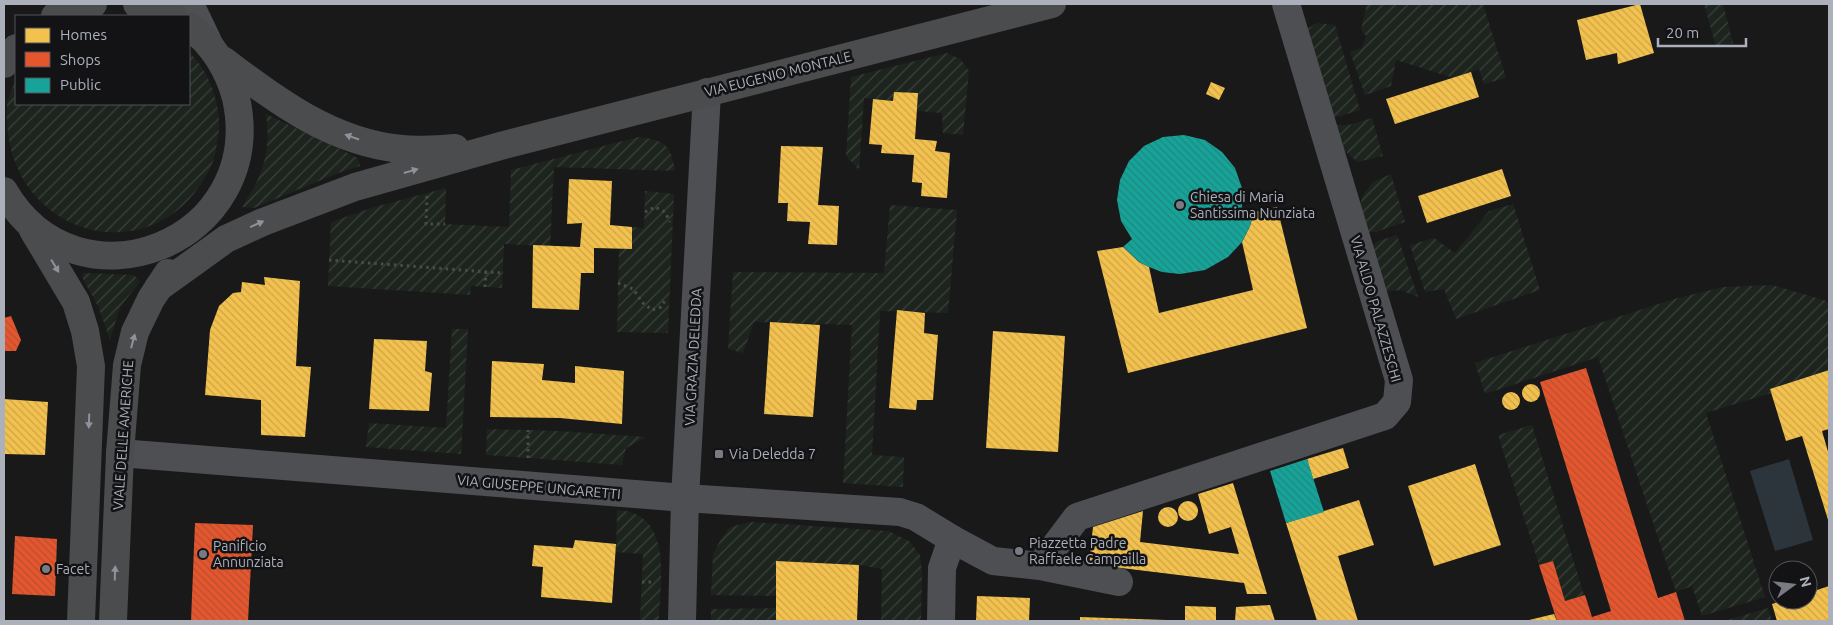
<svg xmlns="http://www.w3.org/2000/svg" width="1833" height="625" font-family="Ubuntu,sans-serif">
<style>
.garden{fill:url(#garden-furrows)}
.water{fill:#2c353c}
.homes{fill:url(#homes-back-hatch)}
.shops{fill:url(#shops-back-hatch)}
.public{fill:url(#public-back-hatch)}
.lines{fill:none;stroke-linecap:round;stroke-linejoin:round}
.path{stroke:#494b4d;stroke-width:3;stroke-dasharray:2.5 4;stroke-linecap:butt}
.minor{stroke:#4d4f53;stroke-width:28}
.major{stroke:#4b4c4e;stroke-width:28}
.oneway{fill:#8e929a}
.poi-dot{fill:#787b82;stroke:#131316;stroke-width:2}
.labels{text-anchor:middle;stroke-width:5;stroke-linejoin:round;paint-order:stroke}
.street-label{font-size:14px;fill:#abb0ba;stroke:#131316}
.poi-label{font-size:14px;fill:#abb0ba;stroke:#131316;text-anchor:start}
</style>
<defs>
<pattern id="garden-furrows" width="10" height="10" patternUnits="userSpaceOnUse" patternTransform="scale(1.25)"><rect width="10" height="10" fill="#1d241e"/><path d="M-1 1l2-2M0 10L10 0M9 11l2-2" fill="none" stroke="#3b413d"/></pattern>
<pattern id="homes-back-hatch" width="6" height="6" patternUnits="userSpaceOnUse" patternTransform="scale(1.25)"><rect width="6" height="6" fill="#f2c14e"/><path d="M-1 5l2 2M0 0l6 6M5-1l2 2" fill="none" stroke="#cca54a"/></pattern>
<pattern id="shops-back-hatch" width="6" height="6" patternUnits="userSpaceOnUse" patternTransform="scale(1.25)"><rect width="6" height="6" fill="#e4572e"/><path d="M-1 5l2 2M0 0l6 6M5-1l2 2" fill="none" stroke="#b84e30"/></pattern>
<pattern id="public-back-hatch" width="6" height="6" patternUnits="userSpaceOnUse" patternTransform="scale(1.25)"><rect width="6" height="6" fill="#17a398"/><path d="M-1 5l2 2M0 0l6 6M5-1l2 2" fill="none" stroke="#1e8880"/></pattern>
</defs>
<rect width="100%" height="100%" fill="#19191a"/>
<g class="garden">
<polygon points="1367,4 1483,4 1506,78 1484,84 1479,69 1454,78 1396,60 1391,86 1365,95 1350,52 1362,48 1366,36 1361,30"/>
<polygon points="1704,4 1723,4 1733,43 1716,47"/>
<polygon points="1317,23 1335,25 1360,110 1337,117 1332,117 1307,29"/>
<path d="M189,52c21,20 34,56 29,86 -2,8 -2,18 -6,26 -53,118 -212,73 -205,-57 0,-9 6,-19 9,-28v25h173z"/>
<polygon points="947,53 960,59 969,71 963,135 943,133 942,113 917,111 893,101 864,98 859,170 846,156 851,77"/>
<path d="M266,114l92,44 2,8 -22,7 -84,35 -12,-1c21,-32 29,-54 24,-93z"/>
<polygon points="1372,118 1383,156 1357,162 1341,147 1334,125 1349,125"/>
<path d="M638,137c26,3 33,7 37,34l-121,-4 -4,79 -46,-2 -2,44 -31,-2 -1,9 -142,-9 3,-64 40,-14 75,-20 -1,36 64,3 2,-57z"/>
<polygon points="1391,174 1405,222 1376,232 1366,232 1359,210 1363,195 1373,182"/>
<polygon points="645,191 674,194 668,333 617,332 619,249 632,249 632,227 644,228"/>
<polygon points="1513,204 1540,290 1456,319 1444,289 1425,292 1410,245 1434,238 1455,253 1489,211"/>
<polygon points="890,205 957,210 948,313 880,311 872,455 904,457 903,487 843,483 852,325 754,322 743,353 728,349 733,272 884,273"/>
<polygon points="1397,235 1418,297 1400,290 1385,292 1370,247 1378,241"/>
<polygon points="83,273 134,275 140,282 120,307 110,340 98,306 83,279"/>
<polygon points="1772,285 1824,300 1829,304 1829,370 1770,389 1771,393 1706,413 1765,597 1702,616 1692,586 1676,592 1598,357 1485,394 1475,363 1674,299 1723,287"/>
<polygon points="452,329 468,329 461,454 366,447 369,423 446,428"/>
<polygon points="1532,425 1584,595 1565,601 1553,561 1539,565 1498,435"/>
<polygon points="487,429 559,431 646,437 626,448 622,465 486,455"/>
<path d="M617,510c57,3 43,72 42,111h-19l3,-67 -27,-2z"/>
<polygon points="750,522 888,531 909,541 920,555 922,572 921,621 881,621 882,569 859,565 776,561 776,596 711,595 713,554 721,539 730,527"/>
<polygon points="776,608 776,621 711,621 711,609"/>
<polygon points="1768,608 1772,621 1724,621"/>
</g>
<polygon class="water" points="1789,459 1813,540 1775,551 1750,471"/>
<g class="homes">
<polygon points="1640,4 1654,53 1618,64 1617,53 1586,60 1577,20"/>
<polygon points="1471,72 1479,97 1395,124 1386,99"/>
<polygon points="1211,82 1225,88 1219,100 1206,94"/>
<polygon points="894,92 918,93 915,139 937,141 935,151 950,153 947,198 921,196 922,183 912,182 914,155 881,153 882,145 869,144 873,99 893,101"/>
<polygon points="781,146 823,147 818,205 839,206 837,245 808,244 810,222 787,221 788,203 778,203"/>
<polygon points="1502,169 1511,196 1427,223 1418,196"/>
<polygon points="569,179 612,181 610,225 632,227 632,249 594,248 594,273 581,273 579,310 532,308 533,245 580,247 582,223 567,224"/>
<polygon points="1277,207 1307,328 1128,373 1097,251 1123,247 1139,262 1149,267 1159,313 1253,290 1242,242 1250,226 1254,212"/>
<polygon points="264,277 300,281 296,366 311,367 305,437 261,435 261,400 205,395 210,330 219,306 233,293 241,292 242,282 265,285"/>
<polygon points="897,310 925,313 924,333 938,335 933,400 917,400 916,410 889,408"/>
<polygon points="770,322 820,325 813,417 764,414"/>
<polygon points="993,331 1065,336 1058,452 986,448"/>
<polygon points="374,339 427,341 425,371 432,373 429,411 369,409"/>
<polygon points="492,361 544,364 542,380 575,383 575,366 624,371 622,424 560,418 490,417"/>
<polygon points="1829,370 1829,429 1822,431 1829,455 1829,523 1802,436 1786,441 1770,389"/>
<circle cx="1531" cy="393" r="9"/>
<circle cx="1511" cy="401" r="9"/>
<polygon points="4,399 48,402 45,455 4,454"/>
<polygon points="1343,448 1349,468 1313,479 1307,459"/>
<polygon points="1475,464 1501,545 1434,566 1408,486"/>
<polygon points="1233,483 1267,594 1247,594 1244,583 1089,564 1093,527 1143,511 1140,542 1239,554 1231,527 1209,534 1198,494"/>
<polygon points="1359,500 1374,545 1338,556 1358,621 1317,621 1286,523"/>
<circle cx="1188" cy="511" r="10"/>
<circle cx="1168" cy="517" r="10"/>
<polygon points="575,540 616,544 612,603 541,597 543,567 532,566 534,545 573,548"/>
<polygon points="776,561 859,565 857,621 776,621"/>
<polygon points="1829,586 1829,621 1777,621 1772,604 1784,600 1808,600 1808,593"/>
<polygon points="977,596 1030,598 1029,621 976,621"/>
<polygon points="1270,605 1275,621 1235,621 1236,607"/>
<polygon points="1185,606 1216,607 1216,621 1185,621"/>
<polygon points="1554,614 1557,621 1525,621"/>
<polygon points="1080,617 1166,620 1166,621 1080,621"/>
</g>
<g class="shops">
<polygon points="11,316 21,340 16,351 4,351 4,318"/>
<polygon points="1586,368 1658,598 1676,592 1685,621 1557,621 1539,565 1553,561 1565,601 1585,595 1592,617 1611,611 1540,382"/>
<polygon points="195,523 253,525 248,621 191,621"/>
<polygon points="15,536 57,539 55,596 12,594"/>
</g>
<g class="public">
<polygon points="1184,135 1205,140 1222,152 1235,168 1242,188 1242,210 1254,212 1250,226 1242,242 1228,257 1205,270 1180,274 1162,272 1149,267 1139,262 1123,247 1132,239 1121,221 1117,200 1120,180 1129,161 1144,146 1163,137"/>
<polygon points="1307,459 1324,512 1286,523 1270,471"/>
</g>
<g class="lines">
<g class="path">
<polyline points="427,196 426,224 445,224"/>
<polyline points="645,212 655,207 665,212 670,222"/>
<polyline points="329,260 502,273"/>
<polyline points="618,283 633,289 643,303 652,310 661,307 666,299"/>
<polyline points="485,287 486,271"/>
<polyline points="528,458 528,430"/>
<polyline points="642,582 654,582"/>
</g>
<g class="minor">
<polyline points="190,4 210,46"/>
<polyline points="120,453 685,498 900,512 916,517 952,539 993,561 1040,566 1119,582"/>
<polyline points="1040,566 1077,517 1385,416 1397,402 1399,380 1286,4"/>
<polyline points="682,621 685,498 707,92"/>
<polyline points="941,621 942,568 952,539"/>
</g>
<g class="major">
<polyline points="137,4 173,16"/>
<polyline points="55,16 78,6 93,4"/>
<path d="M223,60c52,40 110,83 179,89 17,2 36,0 53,-1"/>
<polyline points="4,64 16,48"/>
<path d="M4,191c74,127 264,51 232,-93 -7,-27 -24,-56 -47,-71"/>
<polyline points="33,230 76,302 85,331 91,366 81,621"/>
<polyline points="158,288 226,239 263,222 355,187 504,145 1052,4"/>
<polyline points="113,621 120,453 127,365 135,332 151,299 168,273"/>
</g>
</g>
<defs><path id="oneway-solid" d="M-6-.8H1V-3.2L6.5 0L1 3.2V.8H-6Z" transform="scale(1.25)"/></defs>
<g class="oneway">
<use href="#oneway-solid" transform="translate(352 137) rotate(-161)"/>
<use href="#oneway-solid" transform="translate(411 171) rotate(-16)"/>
<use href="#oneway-solid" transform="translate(257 224) rotate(-24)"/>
<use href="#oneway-solid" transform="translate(55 266) rotate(59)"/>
<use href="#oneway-solid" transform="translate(133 341) rotate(-75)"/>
<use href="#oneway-solid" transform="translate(89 421) rotate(92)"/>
<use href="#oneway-solid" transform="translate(115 573) rotate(-88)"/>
</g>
<g class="poi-dot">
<circle cx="1180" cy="205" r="5"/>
<rect x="714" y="449" width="10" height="10" rx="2.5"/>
<circle cx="1019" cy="551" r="5"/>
<circle cx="203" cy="554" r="5"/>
<circle cx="46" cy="569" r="5"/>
</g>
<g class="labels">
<g class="street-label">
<text transform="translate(778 74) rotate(-14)" y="5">VIA EUGENIO MONTALE</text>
<text transform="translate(1376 309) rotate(74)" y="5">VIA ALDO PALAZZESCHI</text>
<text transform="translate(693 357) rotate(-87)" y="5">VIA GRAZIA DELEDDA</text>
<text transform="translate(123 435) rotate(-86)" y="5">VIALE DELLE AMERICHE</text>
<text transform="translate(539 487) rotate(5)" y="5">VIA GIUSEPPE UNGARETTI</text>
</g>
<g class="poi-label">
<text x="1190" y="202">Chiesa di Maria<tspan x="1190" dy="16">Santissima Nunziata</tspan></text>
<text x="729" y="459">Via Deledda 7</text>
<text x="1029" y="548">Piazzetta Padre<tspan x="1029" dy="16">Raffaele Campailla</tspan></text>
<text x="213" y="551">Panificio<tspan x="213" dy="16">Annunziata</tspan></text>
<text x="56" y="574">Facet</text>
</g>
</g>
<rect width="1833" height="625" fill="none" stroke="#abb0ba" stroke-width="10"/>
<rect x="15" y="15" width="175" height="90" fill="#131316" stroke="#505258"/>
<rect x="25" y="28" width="25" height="15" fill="#f2c14e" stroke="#505258"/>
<text x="60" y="40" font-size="15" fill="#abb0ba">Homes</text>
<rect x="25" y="52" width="25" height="15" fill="#e4572e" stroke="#505258"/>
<text x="60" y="65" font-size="15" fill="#abb0ba">Shops</text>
<rect x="25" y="78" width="25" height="15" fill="#17a398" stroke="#505258"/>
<text x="60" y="90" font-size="15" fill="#abb0ba">Public</text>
<g transform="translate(1793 585) rotate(75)"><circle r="24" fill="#131316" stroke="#505258"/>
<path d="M0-4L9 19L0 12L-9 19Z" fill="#787b82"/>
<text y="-8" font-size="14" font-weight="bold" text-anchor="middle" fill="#abb0ba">N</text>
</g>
<path d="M1658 38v8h88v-8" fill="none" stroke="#abb0ba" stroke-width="2.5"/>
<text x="1666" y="38" font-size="15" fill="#abb0ba" stroke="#131316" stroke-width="4" paint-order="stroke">20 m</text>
</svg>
